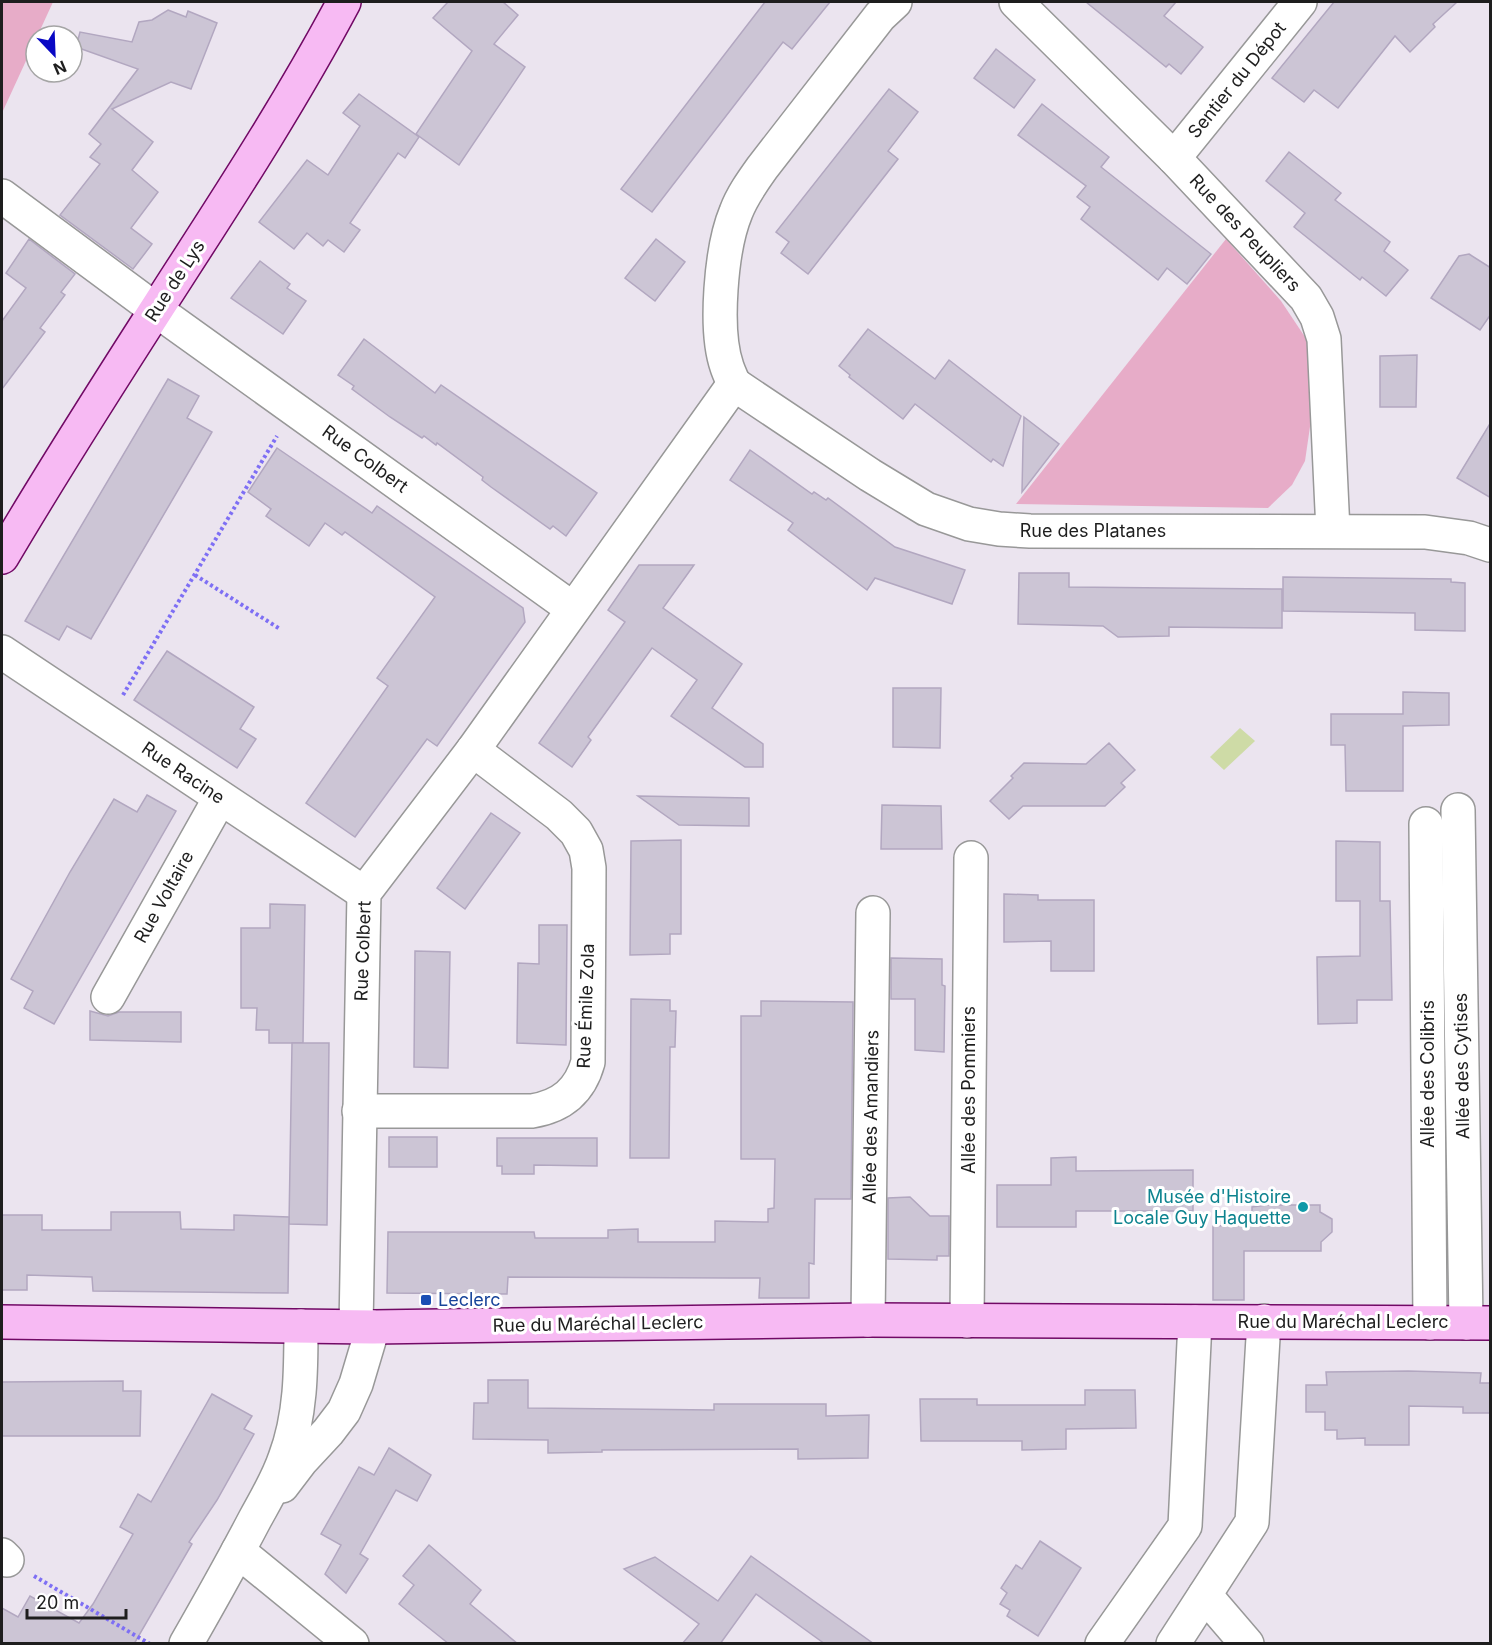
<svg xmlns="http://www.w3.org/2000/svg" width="1492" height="1645" font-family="Inter,sans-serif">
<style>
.grass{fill:#e7acc8}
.water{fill:#cedba6}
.building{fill:#ccc5d5;stroke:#b2a7c0;stroke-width:1.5}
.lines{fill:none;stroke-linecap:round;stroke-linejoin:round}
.street-casing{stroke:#989898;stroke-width:36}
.secondary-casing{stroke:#710965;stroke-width:36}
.path{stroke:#7e6ff4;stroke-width:4;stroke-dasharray:3 3;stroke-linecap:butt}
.street{stroke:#fff;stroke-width:33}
.secondary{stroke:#f7baf3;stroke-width:33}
.culture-dot{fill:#0f9aa8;stroke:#fff;stroke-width:2}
.transit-dot{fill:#1a4fb4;stroke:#fff;stroke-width:2}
.labels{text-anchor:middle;stroke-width:6;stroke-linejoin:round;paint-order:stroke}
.street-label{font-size:18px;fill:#1e1e1e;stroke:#fff}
.culture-label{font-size:18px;fill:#0d838f;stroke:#fff;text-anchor:end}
.transit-label{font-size:18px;fill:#164399;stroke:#fff;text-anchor:start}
</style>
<rect width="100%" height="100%" fill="#ebe4ef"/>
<g class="grass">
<polygon points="2,2 53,2 2,113"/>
<polygon points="1226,239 1281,301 1307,340 1313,406 1305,461 1292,485 1268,508 1016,504"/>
</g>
<polygon class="water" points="1240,728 1255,741 1224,770 1210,757"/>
<g class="building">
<polygon points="448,2 503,2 518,15 494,44 525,67 459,165 416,134 472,51 433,18"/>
<polygon points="765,2 830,2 792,49 783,42 652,212 621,189"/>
<polygon points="1086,2 1176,2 1164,16 1203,47 1181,74 1169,64 1166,67"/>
<polygon points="1334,2 1457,2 1433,24 1435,27 1410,52 1395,36 1338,108 1314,90 1304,102 1272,78"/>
<polygon points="168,10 186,17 188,11 217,23 191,89 171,82 112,109 153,142 132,170 158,192 131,228 152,244 133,269 60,215 100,164 90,157 101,144 89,134 138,69 76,47 80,32 132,42 139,22 152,20"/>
<polygon points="996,49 1035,80 1014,108 974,78"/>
<polygon points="889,89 918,112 888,151 898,159 808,274 781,253 789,242 776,232"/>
<polygon points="359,94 419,137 405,158 398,153 350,223 360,230 344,252 328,240 323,246 307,233 294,249 259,222 307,160 328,175 360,126 343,113"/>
<polygon points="1042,104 1109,157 1101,167 1211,254 1187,284 1167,268 1158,280 1081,219 1090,207 1077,197 1086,186 1018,135"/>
<polygon points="1289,152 1341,193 1335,200 1390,242 1384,251 1408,270 1386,296 1362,277 1360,280 1294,227 1305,213 1266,181"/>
<polygon points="29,239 75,274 61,292 65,295 40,328 45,332 2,389 2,321 26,288 6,273"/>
<polygon points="656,239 685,262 655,301 625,278"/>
<polygon points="1469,254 1491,268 1491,314 1480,330 1431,298 1459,256"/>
<polygon points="260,261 290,284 287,288 306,301 283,334 231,298"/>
<polygon points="868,329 935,379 949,360 1021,416 1003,466 993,459 991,462 915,404 903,419 849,377 850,375 839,366"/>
<polygon points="364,339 435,393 441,385 597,493 566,536 553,526 550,529 491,487 482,480 483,477 437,443 436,445 424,436 422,438 390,417 352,389 354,386 338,375"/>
<polygon points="1417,355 1416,407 1380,407 1380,356"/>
<polygon points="168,379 199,396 187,418 212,432 91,639 67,626 59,640 25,621"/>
<polygon points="1024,417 1059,444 1022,492 1023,443"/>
<polygon points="1491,422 1491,498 1457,478"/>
<polygon points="277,448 372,513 377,506 523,608 525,622 437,746 427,739 355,837 306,803 388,686 377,678 435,597 345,532 342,535 325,523 309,546 266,516 271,509 248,492"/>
<polygon points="750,450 812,494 814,492 826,500 828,498 895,547 965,570 952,604 875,578 867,590 788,530 793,523 730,480"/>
<polygon points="639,565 694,565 663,608 742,664 712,708 763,744 763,767 745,767 671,716 697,680 652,648 588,737 591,740 572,767 539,743 625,622 608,610"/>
<polygon points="1019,573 1069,573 1069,587 1282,589 1282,628 1169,627 1169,636 1118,637 1103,626 1018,624"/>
<polygon points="1283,577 1451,579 1451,582 1465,583 1465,631 1415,630 1415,613 1283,611"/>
<polygon points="167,651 254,707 240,729 256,739 237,768 134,700"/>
<polygon points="893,688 941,688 940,748 893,747"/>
<polygon points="1403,692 1449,693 1449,725 1403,726 1403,791 1346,791 1345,745 1331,745 1331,714 1403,714"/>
<polygon points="1109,743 1135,770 1121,783 1125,787 1105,806 1023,806 1009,819 990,801 1013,778 1011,776 1024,763 1086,764"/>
<polygon points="147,795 176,811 54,1024 24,1008 33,991 11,979 70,872 114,799 137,812"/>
<polygon points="638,796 749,798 749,826 679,825"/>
<polygon points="882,805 941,806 942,849 881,849"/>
<polygon points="491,813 520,833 465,909 437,888"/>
<polygon points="681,840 681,934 670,934 670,954 630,955 631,841"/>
<polygon points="1336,841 1380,842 1380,901 1390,901 1392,1000 1357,1000 1357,1023 1318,1024 1317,957 1360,956 1360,901 1336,901"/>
<polygon points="1004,894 1038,895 1038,900 1094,900 1094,971 1051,971 1051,941 1004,942"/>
<polygon points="270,904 305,905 303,1043 269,1043 269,1030 256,1030 257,1008 241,1008 241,928 270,928"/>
<polygon points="539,925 567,925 566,1045 517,1043 518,963 539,964"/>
<polygon points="415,951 450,952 448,1068 414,1067"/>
<polygon points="891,958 942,959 942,985 945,986 944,1052 915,1050 915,999 891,999"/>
<polygon points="631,999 670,1000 670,1011 676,1011 675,1047 670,1047 669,1158 630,1158"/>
<polygon points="761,1001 853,1002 851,1199 815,1199 814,1264 809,1263 809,1298 759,1298 760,1278 731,1278 508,1277 507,1294 387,1293 388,1232 534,1232 535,1238 608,1238 608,1230 638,1229 638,1242 715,1242 715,1221 768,1222 768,1209 774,1208 775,1159 741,1159 741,1016 761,1016"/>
<polygon points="90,1011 108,1016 119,1012 181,1012 181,1042 90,1040"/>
<polygon points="292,1043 329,1043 327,1225 289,1224"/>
<rect x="389" y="1137" width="48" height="30"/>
<polygon points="497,1138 597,1138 597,1166 534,1165 534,1174 502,1174 502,1166 497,1166"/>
<polygon points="1076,1157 1076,1171 1193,1170 1193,1211 1076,1211 1076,1227 997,1227 997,1185 1051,1185 1051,1158"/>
<polygon points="910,1197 930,1216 949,1216 949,1256 937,1256 937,1260 888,1259 888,1198"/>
<polygon points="1266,1205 1320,1205 1320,1212 1332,1219 1332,1232 1321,1242 1321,1251 1244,1251 1244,1300 1213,1300 1213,1226 1252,1225 1252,1207"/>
<polygon points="111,1212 180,1212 181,1229 234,1230 234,1215 289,1217 288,1293 93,1291 92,1277 27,1275 27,1290 2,1290 2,1215 42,1215 42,1230 111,1230"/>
<polygon points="1408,1371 1481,1373 1480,1383 1491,1383 1491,1413 1463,1413 1463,1407 1409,1406 1409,1445 1365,1445 1365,1438 1337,1439 1337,1430 1325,1430 1325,1412 1306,1412 1306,1385 1327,1385 1326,1372"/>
<polygon points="488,1380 528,1380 528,1408 714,1410 714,1404 826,1404 826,1416 869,1415 868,1458 798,1459 798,1449 602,1450 602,1452 548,1453 548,1440 473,1439 474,1403 488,1403"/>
<polygon points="123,1381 123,1391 141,1391 140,1436 2,1436 2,1382"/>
<polygon points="1085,1390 1135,1390 1136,1428 1066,1429 1066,1449 1022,1450 1022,1441 921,1441 920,1399 977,1399 977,1405 1085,1405"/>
<polygon points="212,1394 252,1416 244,1429 254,1434 217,1500 189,1542 192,1544 134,1644 2,1644 2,1608 18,1617 30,1596 79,1623 93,1604 133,1534 120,1527 138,1494 151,1502"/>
<polygon points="389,1448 431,1475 417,1501 396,1490 360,1554 368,1559 346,1593 325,1574 341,1545 321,1534 359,1467 374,1475"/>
<polygon points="1040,1541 1081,1568 1038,1636 1007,1616 1010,1610 1000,1604 1007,1593 1001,1588 1016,1565 1022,1569"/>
<polygon points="429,1545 481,1590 470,1604 518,1644 449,1644 399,1604 414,1585 403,1576"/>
<polygon points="751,1556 874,1644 825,1644 756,1594 720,1644 682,1644 699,1624 624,1569 655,1557 718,1601"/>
</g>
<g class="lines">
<g class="street-casing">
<g id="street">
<polyline points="1016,2 1174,158 1306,298 1317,317 1324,339 1333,531"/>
<polyline points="1174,158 1300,2"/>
<polyline points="2,196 156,310 573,609"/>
<polyline points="734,384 870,475 926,509 969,524 999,529 1030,531 1425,532 1469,538 1490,545"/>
<path d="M734,384c-2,-5 -5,-11 -7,-17 -13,-37 -6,-119 9,-155 6,-16 16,-30 26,-44l118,-152 15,-14"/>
<polyline points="2,652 364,893"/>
<polyline points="1458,810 1466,1323"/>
<polyline points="1426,824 1430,1323"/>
<polyline points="108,997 220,798"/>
<path d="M359,1111h173c30,-5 48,-20 56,-49l1,-194 -3,-18 -10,-18 -17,-17 -86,-65"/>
<polyline points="868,1320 873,913"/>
<polyline points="967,1321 971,858"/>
<polyline points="356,1327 364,893 473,750 734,384"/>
<polyline points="282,1486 301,1461 328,1432 344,1411 356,1384 373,1327"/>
<polyline points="238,1551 352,1644"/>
<polyline points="2,1555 7,1560"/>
<polyline points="1205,1595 1247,1644"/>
<path d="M186,1644c24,-42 47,-83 69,-125 11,-20 23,-40 30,-61 16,-42 16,-88 16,-132"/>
<polyline points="1102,1644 1185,1526 1195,1322"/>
<polyline points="1173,1644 1252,1522 1264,1321"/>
</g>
</g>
<g class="secondary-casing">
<g id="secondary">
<path d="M2,557c57,-97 118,-191 179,-286 57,-88 114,-177 163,-269"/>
<polyline points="2,1322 373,1327 868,1320 1490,1323"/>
</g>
</g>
<g class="path">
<polyline points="195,575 280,629"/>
<polyline points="123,695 277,436"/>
<polyline points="34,1576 150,1644"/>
</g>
<use href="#street" class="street"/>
<use href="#secondary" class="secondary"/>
</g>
<circle class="culture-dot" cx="1303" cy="1207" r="6"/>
<rect class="transit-dot" x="420" y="1294" width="12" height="12" rx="3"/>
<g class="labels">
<g class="street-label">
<text transform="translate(1237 80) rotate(-51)" y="6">Sentier du Dépot</text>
<text transform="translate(1245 233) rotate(47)" y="6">Rue des Peupliers</text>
<text transform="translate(175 281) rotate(-57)" y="6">Rue de Lys</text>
<text transform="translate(365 459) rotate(36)" y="6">Rue Colbert</text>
<text x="1093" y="537">Rue des Platanes</text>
<text transform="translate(183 773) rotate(34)" y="6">Rue Racine</text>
<text transform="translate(164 897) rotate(-61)" y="6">Rue Voltaire</text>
<text transform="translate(363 951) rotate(-88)" y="6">Rue Colbert</text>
<text transform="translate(586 1006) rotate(-88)" y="6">Rue Émile Zola</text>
<text transform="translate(1462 1066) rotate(-91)" y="6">Allée des Cytises</text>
<text transform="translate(1428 1074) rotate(-90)" y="6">Allée des Colibris</text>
<text transform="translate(969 1090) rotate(-90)" y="6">Allée des Pommiers</text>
<text transform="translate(871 1117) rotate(-89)" y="6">Allée des Amandiers</text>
<text x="1343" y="1328">Rue du Maréchal Leclerc</text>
<text transform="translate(598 1324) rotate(-1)" y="6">Rue du Maréchal Leclerc</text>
</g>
<g class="culture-label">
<text x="1291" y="1203">Musée d'Histoire<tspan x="1291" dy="21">Locale Guy Haquette</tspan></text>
</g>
<g class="transit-label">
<text x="438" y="1306">Leclerc</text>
</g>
</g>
<rect width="1492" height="1645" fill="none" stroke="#1e1e1e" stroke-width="6"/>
<g transform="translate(54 54) rotate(157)"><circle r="28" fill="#ffffff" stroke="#a5a5a5" stroke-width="1.5"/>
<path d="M0-4.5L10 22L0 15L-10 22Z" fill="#0908c4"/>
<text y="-9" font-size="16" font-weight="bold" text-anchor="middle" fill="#1e1e1e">N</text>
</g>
<path d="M27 1609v9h99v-9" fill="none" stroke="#1e1e1e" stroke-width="3"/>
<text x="36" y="1609" font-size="18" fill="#1e1e1e" stroke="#ffffff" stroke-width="4.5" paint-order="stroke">20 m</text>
</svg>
